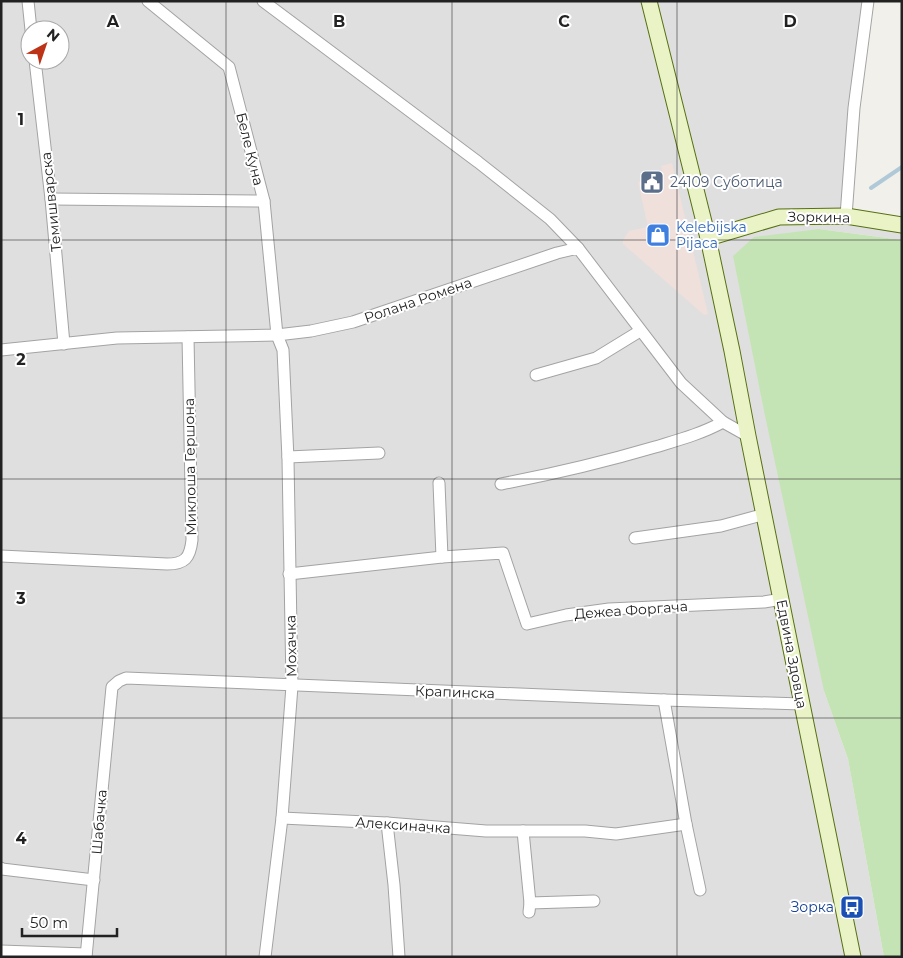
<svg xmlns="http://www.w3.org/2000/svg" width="903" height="958" font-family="Montserrat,sans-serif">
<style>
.residential{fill:#e0dfdf;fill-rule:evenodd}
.commercial{fill:#efe0dc}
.grass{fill:#c5e4b6}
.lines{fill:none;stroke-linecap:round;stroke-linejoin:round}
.stream{stroke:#b0c9d9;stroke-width:4}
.street-casing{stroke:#a3a3a3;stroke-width:13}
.secondary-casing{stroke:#567012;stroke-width:17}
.street{stroke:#fff;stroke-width:11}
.secondary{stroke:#e9f3c5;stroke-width:15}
.grid{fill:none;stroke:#222;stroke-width:1;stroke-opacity:0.55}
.labels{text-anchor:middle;stroke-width:4;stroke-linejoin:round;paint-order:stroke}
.street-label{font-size:14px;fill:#222;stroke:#fff}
.service-label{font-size:14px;fill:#4e5e75;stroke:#fff;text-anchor:start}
.shop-label{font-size:14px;fill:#366cbe;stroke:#fff;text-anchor:start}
.transit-label{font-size:14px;fill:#164399;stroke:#fff;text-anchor:end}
.grid-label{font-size:16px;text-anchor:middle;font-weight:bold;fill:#222;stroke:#fff;stroke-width:4;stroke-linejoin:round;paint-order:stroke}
</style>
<rect width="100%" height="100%" fill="#f1f0ea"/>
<path class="residential" d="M1,1h867l-22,215 56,9v15l-83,-11 5,462 24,68 36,198h-883zM30,30h30v30h-30z"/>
<polygon class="commercial" points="672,163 708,314 704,315 623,244 623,240 629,231 648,227 638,182 663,175 661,166"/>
<polygon class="grass" points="819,229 902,240 902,957 884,957 848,759 824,691 764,411 733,256 754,237"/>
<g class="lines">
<polyline class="stream" points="871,188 902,167"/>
<g class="street-casing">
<g id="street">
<polyline points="28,1 31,30"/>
<polyline points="148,1 229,67 264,201 277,335 283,350 288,459 292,686 282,818 265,957"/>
<polyline points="263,1 478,162 550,219 578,248"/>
<polyline points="35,60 51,199 64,344"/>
<polyline points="51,199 264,201"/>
<polyline points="846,216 854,108 868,1"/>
<polyline points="1,350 117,338 277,335 311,331 353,322 557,253 578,248 681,383 723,422 748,436"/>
<polyline points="536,375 596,358 640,331"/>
<polyline points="288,457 379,453"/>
<polyline points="439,483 442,557"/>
<path d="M501,484c52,-10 103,-22 154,-37 23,-7 46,-13 68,-25"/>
<polyline points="635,538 721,526 765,514"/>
<path d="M1,556l166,8c18,0 23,-6 25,-24l-4,-203"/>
<polyline points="289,574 442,557 503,553 527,624 566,615 609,609 764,602 782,599"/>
<polyline points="664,700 686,824 700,890"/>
<polyline points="282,818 387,823 486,831 585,831 616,834 686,824"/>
<polyline points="387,823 394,885 399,957"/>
<polyline points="523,831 530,903 529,912"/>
<polyline points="1,868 2,869 94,880"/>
<polyline points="530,903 594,901"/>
<polyline points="1,951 86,954"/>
<polyline points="86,957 112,687 119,681 126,678 664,700 802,704"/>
</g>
</g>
<g class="secondary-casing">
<g id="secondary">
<polyline points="649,1 708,238 732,351 748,436 853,957"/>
<polyline points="708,238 779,217 846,216 902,225"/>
</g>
</g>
<use href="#street" class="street"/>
<use href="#secondary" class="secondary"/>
</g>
<path class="grid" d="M226,1v956M452,1v956M677,1v956M1,240h901M1,479h901M1,718h901"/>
<defs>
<g id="civic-square" transform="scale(1.25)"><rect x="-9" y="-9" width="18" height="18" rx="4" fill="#5c6f8a" stroke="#fff"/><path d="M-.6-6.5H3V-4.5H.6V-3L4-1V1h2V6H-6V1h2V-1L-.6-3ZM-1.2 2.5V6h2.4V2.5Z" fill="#fff"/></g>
<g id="shop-square" transform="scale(1.25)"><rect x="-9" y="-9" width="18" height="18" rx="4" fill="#3f7fe0" stroke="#fff"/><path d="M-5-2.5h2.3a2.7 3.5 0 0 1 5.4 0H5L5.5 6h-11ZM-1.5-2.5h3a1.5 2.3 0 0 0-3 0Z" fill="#fff"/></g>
<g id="bus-square" transform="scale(1.25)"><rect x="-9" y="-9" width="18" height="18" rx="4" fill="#1a4fb4" stroke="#fff"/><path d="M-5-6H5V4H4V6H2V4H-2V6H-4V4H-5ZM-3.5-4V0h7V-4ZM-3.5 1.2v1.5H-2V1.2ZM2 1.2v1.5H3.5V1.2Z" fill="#fff"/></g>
</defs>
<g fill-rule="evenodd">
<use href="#civic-square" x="652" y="182"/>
<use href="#shop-square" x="658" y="235"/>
<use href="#bus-square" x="852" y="907"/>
</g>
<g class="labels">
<g class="street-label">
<text transform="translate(250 149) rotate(76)" y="5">Беле Куна</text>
<text transform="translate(51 202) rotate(-96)" y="5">Темишварска</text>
<text transform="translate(819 217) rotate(1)" y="5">Зоркина</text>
<text transform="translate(418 300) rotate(-19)" y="5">Ролана Ромена</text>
<text transform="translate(190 467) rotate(-91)" y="5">Миклоша Гершона</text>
<text transform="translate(631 610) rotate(-4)" y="5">Дежеа Форгача</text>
<text transform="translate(291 646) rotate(-91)" y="5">Мохачка</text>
<text transform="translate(792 654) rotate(79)" y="5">Едвина Здовца</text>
<text transform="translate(455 692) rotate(2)" y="5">Крапинска</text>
<text transform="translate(99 822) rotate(-85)" y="5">Шабачка</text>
<text transform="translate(403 825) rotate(4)" y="5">Алексиначка</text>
</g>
<g class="service-label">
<text x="670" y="187">24109 Суботица</text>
</g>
<g class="shop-label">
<text x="676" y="232">Kelebijska<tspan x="676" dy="16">Pijaca</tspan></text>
</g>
<g class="transit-label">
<text x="834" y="912">Зорка</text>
</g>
</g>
<g class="grid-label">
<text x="113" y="27">A</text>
<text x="339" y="27">B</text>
<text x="564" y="27">C</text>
<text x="790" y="27">D</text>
<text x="21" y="125">1</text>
<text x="21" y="365">2</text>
<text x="21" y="604">3</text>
<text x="21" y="844">4</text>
</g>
<rect width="903" height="958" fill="none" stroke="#222222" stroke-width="5"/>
<g transform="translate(45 45) rotate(40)"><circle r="24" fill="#ffffff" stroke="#a7a7a7"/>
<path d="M0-4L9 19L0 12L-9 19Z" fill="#bc3317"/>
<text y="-8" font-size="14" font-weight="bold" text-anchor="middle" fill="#222222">N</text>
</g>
<path d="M22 928v8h95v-8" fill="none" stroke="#222222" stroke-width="2.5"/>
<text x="30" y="928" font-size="15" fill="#222222" stroke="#ffffff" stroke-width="4" paint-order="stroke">50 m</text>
</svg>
